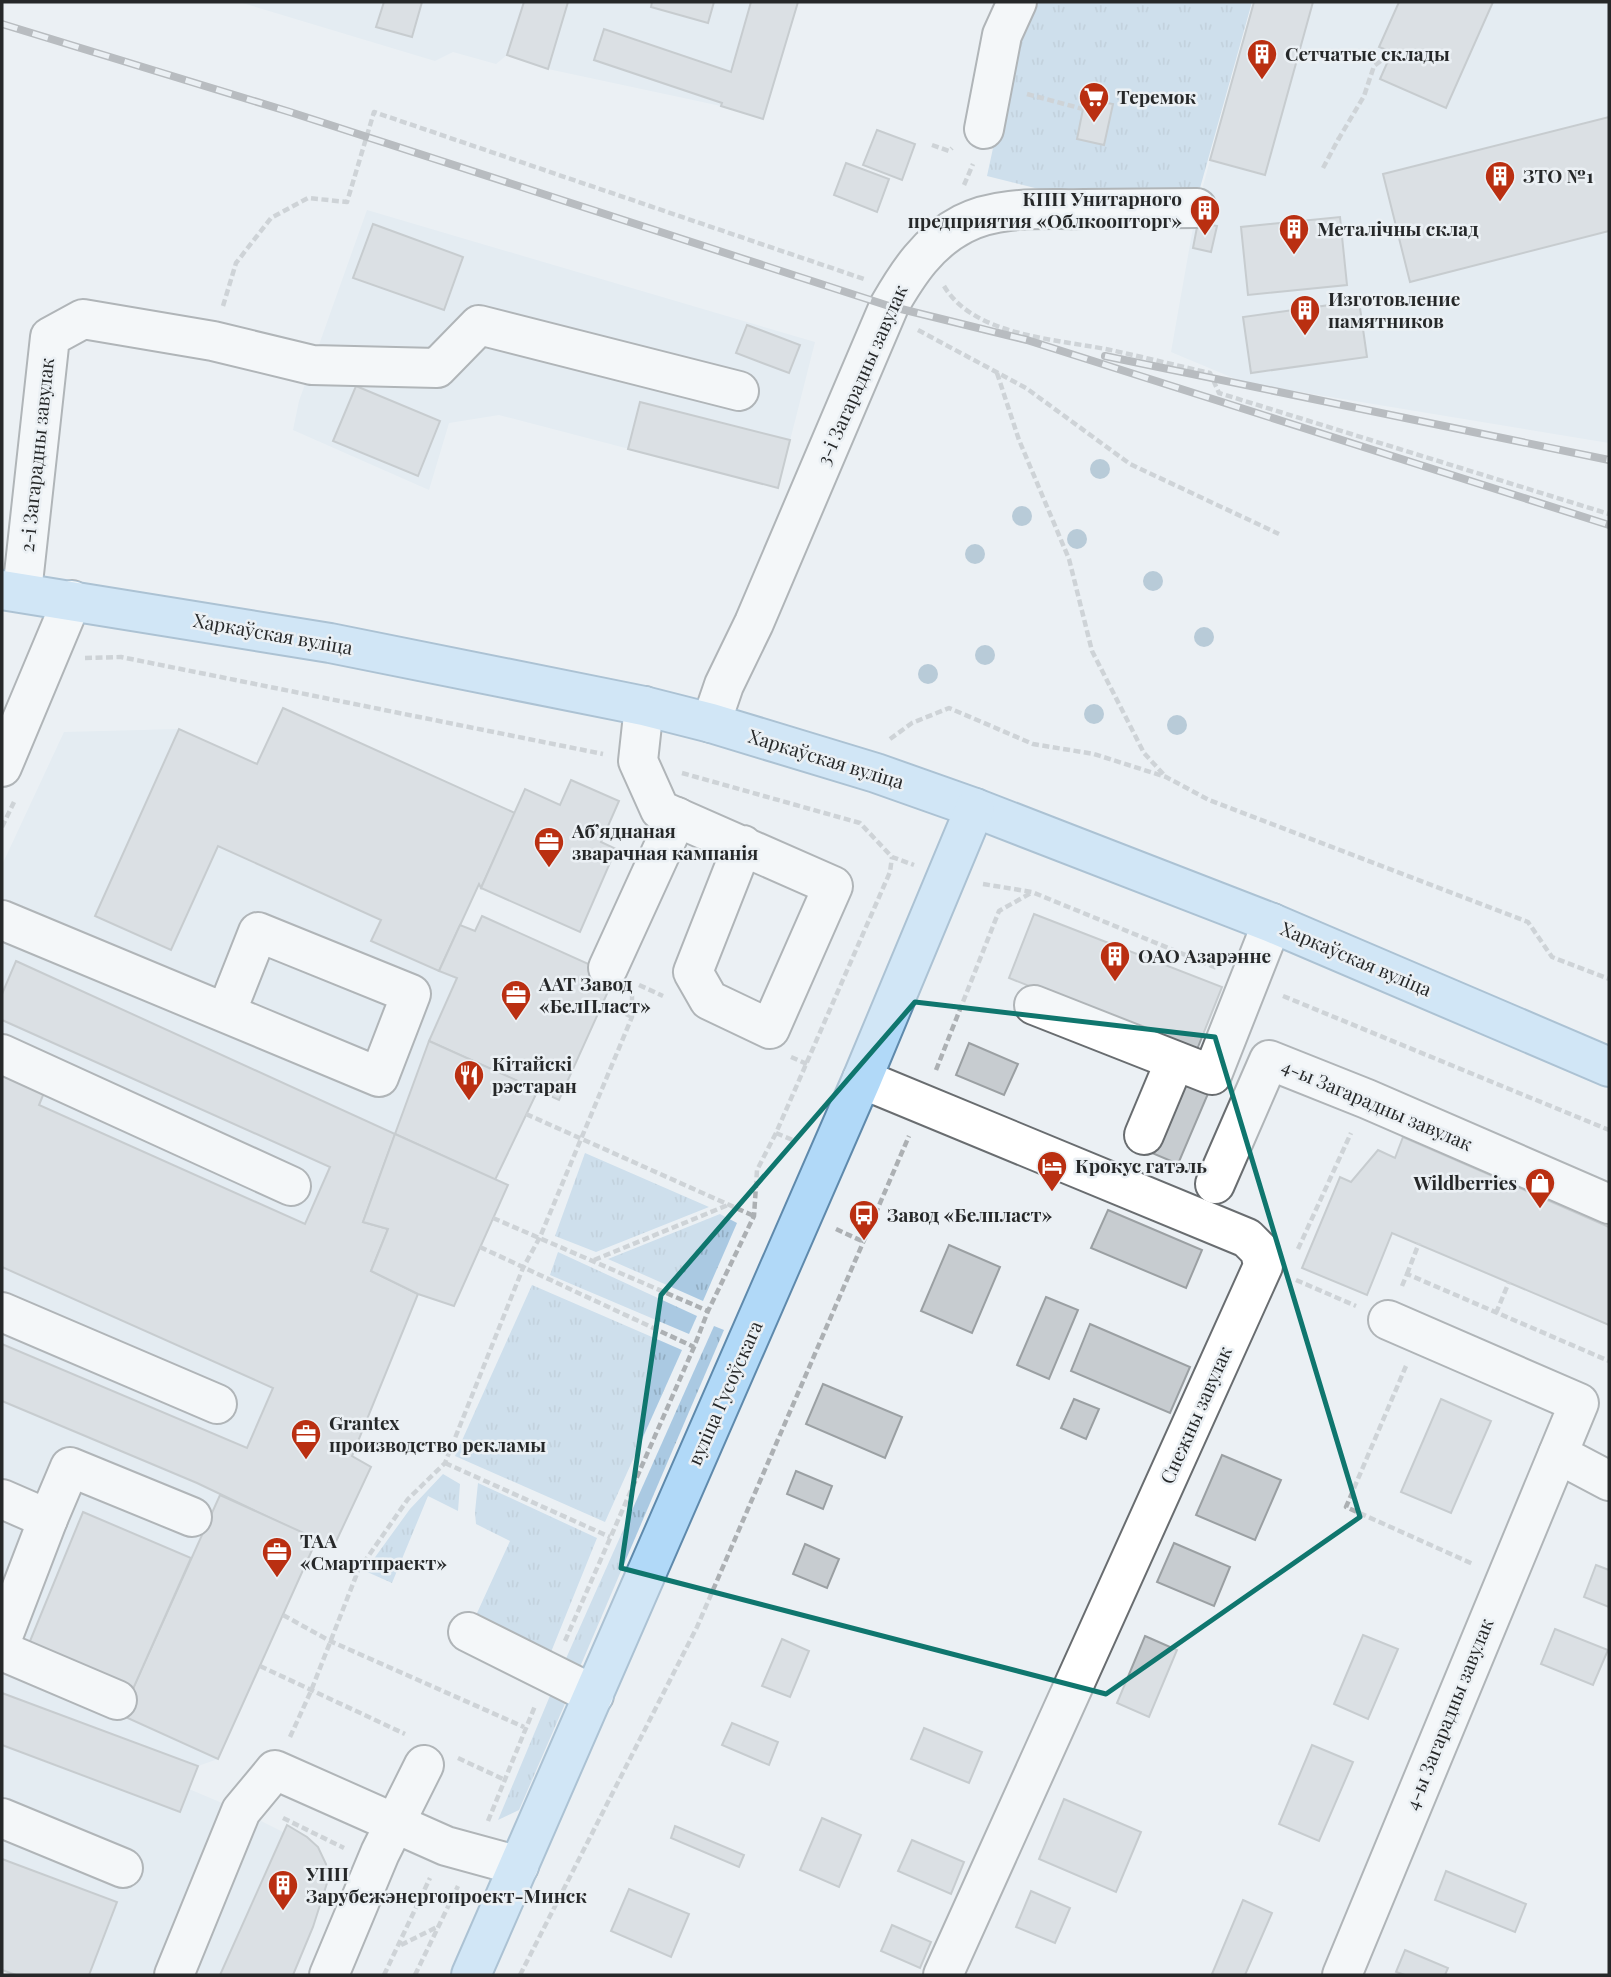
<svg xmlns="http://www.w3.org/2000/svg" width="1611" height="1977" font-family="'Playfair Display',serif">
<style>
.built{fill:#dbe6ef}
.grass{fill:url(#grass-tufts)}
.building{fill:#c7ccd0;stroke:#9ba0a3;stroke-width:2}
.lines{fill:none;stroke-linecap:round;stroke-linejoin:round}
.minor-casing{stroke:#696d70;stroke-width:42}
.major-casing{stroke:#5f8aac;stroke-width:42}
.path{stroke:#acb0b3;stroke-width:4.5;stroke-dasharray:7 3.5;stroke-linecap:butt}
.minor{stroke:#fff;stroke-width:38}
.major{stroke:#b1d9f8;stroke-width:38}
.rail-casing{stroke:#7a7d80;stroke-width:8}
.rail{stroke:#ebf0f4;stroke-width:5;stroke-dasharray:16;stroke-linecap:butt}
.tree{fill:#7b9db5}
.marked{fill:none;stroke:#0f766e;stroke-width:5;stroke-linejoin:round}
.labels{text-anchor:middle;stroke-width:5;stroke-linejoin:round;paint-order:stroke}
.poi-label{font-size:19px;font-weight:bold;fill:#262829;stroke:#ebf0f4;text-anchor:start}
.street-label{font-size:19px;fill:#262829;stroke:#ebf0f4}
</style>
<defs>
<pattern id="grass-tufts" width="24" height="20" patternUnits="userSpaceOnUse" patternTransform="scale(1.75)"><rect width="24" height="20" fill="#aac9e2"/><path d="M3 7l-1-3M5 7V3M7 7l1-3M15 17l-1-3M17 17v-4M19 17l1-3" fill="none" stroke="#92adc2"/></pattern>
</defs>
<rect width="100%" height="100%" fill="#ebf0f4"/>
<g class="built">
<polygon points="239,2 798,2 763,119 721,106 548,69 507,55 496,64 453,52 435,61"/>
<polygon points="1253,2 1609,2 1609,443 1245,383 1171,352 1200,188 1200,197"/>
<polygon points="367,210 815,342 778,488 499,415 449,423 429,490 293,430 299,401"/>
<polygon points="283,708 515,813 481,888 478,885 439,971 457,978 429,1041 363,1221 352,1455 371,1467 333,1548 317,1540 218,1759 198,1766 189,1789 241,1811 283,1832 220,1975 16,1975 2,1970 2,865 64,732 179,729 257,764"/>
</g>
<g class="grass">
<polygon points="1036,2 1252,2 1200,188 1055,193 987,176 1017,37"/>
<polygon points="585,1153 709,1207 596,1252 555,1236"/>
<polygon points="720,1214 737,1223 703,1301 608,1259"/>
<polygon points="558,1252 697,1316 689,1334 550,1275"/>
<polygon points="532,1285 682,1350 605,1522 455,1456"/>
<polygon points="714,1326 724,1330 580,1667 564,1663"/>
<polygon points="443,1474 460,1484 458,1511 428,1496 392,1583 365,1571 410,1509"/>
<polygon points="478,1483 597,1538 549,1657 472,1624 510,1541 476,1524 475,1512"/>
<polygon points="552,1691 567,1699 519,1810 498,1820"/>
</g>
<g class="building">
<polygon points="384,2 422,2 412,37 376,27"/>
<polygon points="524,2 568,2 548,69 507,55"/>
<polygon points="652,2 714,2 708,23 651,7"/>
<polygon points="751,2 798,2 763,119 721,106 722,103 594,60 604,29 731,72"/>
<polygon points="1254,2 1313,2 1265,175 1210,160"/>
<polygon points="1399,2 1493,2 1446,108 1380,79 1392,52 1379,47"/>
<polygon points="1085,99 1113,104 1104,145 1077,139"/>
<polygon points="1609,117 1609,231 1410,282 1383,174"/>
<polygon points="877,130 915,144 902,180 863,165"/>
<polygon points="846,163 889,179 877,212 834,195"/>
<polygon points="1340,217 1347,285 1248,295 1241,227"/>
<polygon points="1198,222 1217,226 1211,252 1193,248"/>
<polygon points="373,224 463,257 444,310 353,278"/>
<polygon points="1359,301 1367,357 1251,373 1243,317"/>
<polygon points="747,325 800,345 789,373 736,353"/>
<polygon points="356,386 440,421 418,476 333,441"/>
<polygon points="640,402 790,440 778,488 628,449"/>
<polygon points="283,708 515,813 481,888 479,884 439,971 371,941 381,920 218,846 171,950 95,916 179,729 257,764"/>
<polygon points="571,780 619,801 601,842 616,849 580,932 481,888 525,789 560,805"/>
<polygon points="1034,914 1222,987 1196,1052 1009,978"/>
<polygon points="482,916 615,976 559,1100 429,1041 457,978 439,971 460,925 475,931"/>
<polygon points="16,961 395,1134 363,1222 388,1229 371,1271 418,1294 352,1456 371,1467 333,1548 197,1483 2,1401 2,1344 247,1448 273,1388 2,1267 2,1068 46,1088 39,1105 305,1224 330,1167 2,1020 2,994"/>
<polygon points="429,1041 538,1090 495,1180 395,1134"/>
<polygon points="969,1043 1018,1064 1004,1095 956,1075"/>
<polygon points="1185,1078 1210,1089 1178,1164 1152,1153"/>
<polygon points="395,1134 508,1185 454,1306 418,1294 371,1271 388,1229 363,1222"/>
<polygon points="1403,1137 1609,1227 1609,1325 1392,1233 1367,1295 1302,1268 1340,1177 1351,1182 1378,1150 1395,1158"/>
<polygon points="1108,1210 1202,1250 1186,1288 1091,1248"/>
<polygon points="949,1245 1000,1267 972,1333 921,1311"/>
<polygon points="1046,1297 1078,1310 1049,1379 1017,1365"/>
<polygon points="1090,1324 1190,1367 1170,1413 1071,1371"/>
<polygon points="823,1384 902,1417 885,1458 806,1424"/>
<polygon points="1074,1399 1099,1409 1086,1439 1061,1428"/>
<polygon points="1441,1399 1491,1421 1451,1513 1401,1492"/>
<polygon points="1222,1455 1281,1480 1255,1540 1196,1515"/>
<polygon points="796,1471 832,1486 823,1509 787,1494"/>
<polygon points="220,1495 317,1539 218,1759 121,1715"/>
<polygon points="83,1512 191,1558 133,1689 28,1646"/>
<polygon points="1174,1543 1230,1567 1214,1606 1157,1582"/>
<polygon points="805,1544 839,1559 827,1588 793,1574"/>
<polygon points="1596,1565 1609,1570 1609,1607 1584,1597"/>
<polygon points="1555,1629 1608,1650 1593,1685 1541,1664"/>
<polygon points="1363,1635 1398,1649 1368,1719 1334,1704"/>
<polygon points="1145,1636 1177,1650 1149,1717 1117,1703"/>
<polygon points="782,1639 809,1651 790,1697 762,1686"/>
<polygon points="2,1693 198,1766 180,1812 2,1745"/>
<polygon points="732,1723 778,1742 769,1765 722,1745"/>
<polygon points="924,1728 982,1752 969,1783 911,1759"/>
<polygon points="1312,1745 1353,1762 1319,1841 1279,1824"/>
<polygon points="1064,1799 1141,1832 1116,1892 1039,1859"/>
<polygon points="822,1818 861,1835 839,1887 800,1870"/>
<polygon points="287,1825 307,1837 318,1847 326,1864 328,1880 313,1927 293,1975 220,1975"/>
<polygon points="675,1826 744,1855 739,1867 671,1838"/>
<polygon points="912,1840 964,1862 951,1894 898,1871"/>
<polygon points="2,1859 117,1902 89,1975 16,1975 2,1970"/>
<polygon points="1446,1871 1526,1904 1515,1932 1435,1900"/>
<polygon points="629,1889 689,1914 671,1957 611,1931"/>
<polygon points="1031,1891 1070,1908 1055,1943 1016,1927"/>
<polygon points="1243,1900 1272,1913 1245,1975 1215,1975 1212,1974"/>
<polygon points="892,1925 931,1942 920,1968 881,1951"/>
<polygon points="1405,1950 1448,1968 1445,1975 1405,1975 1396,1972"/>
</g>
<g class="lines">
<g class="minor-casing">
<g id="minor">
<polyline points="984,129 1002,35 1017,2"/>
<polyline points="22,592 50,337 83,319 213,341 312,365 437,368 479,325 739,391"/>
<polyline points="644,706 638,761 660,810 833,886 770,1029 709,1000 693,972 743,845"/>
<path d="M711,723l13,-38 30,-62 135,-317c19,-33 39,-64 74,-82 36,-19 83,-14 121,-15 38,0 75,-1 113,-1"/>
<polyline points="2,767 72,600"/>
<polyline points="2,920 14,925 379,1077 411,994 258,932 226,1013"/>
<polyline points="608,968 677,817"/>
<polyline points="1034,1005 1212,1075 1272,923"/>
<polyline points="2,1054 291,1186"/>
<polyline points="862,1079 1247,1238 1260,1251 1263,1266 943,1975"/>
<polyline points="1144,1135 1175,1061"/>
<polyline points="1215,1184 1269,1060 1367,1099 1609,1204"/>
<polyline points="2,1312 217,1404"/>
<polyline points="1558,1454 1609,1481"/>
<polyline points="2,1499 48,1519 2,1639"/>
<polyline points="48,1519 70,1467 192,1517"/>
<polyline points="468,1632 594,1695"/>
<polyline points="2,1651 117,1700"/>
<polyline points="2,1818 123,1868"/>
<polyline points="174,1975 241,1811 275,1770 446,1846 519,1866"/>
<polyline points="329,1975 380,1853 424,1765"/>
<polyline points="1342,1975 1579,1403 1388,1320"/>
</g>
</g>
<g class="major-casing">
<g id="major">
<polyline points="2,590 330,643 644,706 711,723 876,773 975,808 1272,923 1609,1067"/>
<polyline points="471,1975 862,1079 975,808"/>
</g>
</g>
<g class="path">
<polyline points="1027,94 1083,109"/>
<polyline points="1338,140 1364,96 1374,66 1392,52"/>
<polyline points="932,145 949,151 952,148"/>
<polyline points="1323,168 1339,138"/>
<polyline points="964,185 973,164"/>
<path d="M944,286c31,52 118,53 171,65 32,7 64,15 95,22l9,20 390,121"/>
<polyline points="223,306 236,263 271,218 308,198 347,202 374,112 864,279"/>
<polyline points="918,330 1026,388 1130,464 1279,534"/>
<polyline points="997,373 1019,440 1069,559 1092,651 1144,753 1165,776"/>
<polyline points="85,658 121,657 603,754"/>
<polyline points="890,739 912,723 949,708 1033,744 1094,754 1166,777 1209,800 1528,922 1552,957 1609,979"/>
<polyline points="682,773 860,823 892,857 914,865"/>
<polyline points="2,827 14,802"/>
<polyline points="983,884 1032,892 1217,968"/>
<polyline points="639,985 663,996"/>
<polyline points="1283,996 1609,1130"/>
<polyline points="607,1005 632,1017"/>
<polyline points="791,1057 807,1064"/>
<polyline points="936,1070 999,911 1031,893"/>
<polyline points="526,1114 754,1216"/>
<polyline points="776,1133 795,1141"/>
<polyline points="493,1218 708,1311"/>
<polyline points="836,1229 864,1242"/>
<polyline points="480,1247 694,1347"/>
<polyline points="1298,1249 1351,1133"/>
<polyline points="594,1260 728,1205"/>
<polyline points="1407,1274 1419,1243"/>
<polyline points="1296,1280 1356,1306"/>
<polyline points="1402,1286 1407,1274 1609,1361"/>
<polyline points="1496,1313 1509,1282"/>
<polyline points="1406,1366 1346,1507 1473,1564"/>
<polyline points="445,1463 610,1537"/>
<polyline points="283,1615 330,1641 524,1727"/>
<polyline points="565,1641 694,1347 708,1311 754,1216 757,1170 776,1133 890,872 892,857"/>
<polyline points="260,1666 405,1734"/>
<polyline points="290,1737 311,1691 358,1571 408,1499 445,1463 523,1268 540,1237 632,1017 632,995"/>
<polyline points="458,1758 505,1780"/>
<polyline points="283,1818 344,1848"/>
<polyline points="488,1821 535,1706"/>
<polyline points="401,1945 437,1927"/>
<polyline points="384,1975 430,1878"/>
<polyline points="415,1975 458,1886"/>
<polyline points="520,1975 697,1627 909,1136"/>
</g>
<use href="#minor" class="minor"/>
<use href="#major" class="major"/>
<g class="rail-casing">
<g id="rail">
<polyline points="2,24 290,112 889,306 1027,340 1609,525"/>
<polyline points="1105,356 1609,460"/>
</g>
</g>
<use href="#rail" class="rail"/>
</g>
<g class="tree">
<circle cx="1100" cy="469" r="10"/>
<circle cx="1022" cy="516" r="10"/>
<circle cx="1077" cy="539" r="10"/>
<circle cx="975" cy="554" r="10"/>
<circle cx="1153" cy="581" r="10"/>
<circle cx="1204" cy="637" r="10"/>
<circle cx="985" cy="655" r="10"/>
<circle cx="928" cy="674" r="10"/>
<circle cx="1094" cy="714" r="10"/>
<circle cx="1177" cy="725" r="10"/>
</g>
<path d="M0 0H1611V1977H0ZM915,1002l300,35 145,480 -254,177 -485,-126 40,-273z" fill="#ebf0f4" fill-opacity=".55" fill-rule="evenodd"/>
<path class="marked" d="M915,1002l300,35 145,480 -254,177 -485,-126 40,-273z"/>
<defs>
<g id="building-pin" transform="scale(1.575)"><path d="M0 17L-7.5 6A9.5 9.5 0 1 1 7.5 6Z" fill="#ba2f11" stroke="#ebf0f4"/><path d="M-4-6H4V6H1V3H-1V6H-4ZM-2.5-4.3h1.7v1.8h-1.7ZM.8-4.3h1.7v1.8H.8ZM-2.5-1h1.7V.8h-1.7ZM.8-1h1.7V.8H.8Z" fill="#fff"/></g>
<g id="supermarket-pin" transform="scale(1.575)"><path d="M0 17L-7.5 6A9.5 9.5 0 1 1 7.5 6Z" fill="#ba2f11" stroke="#ebf0f4"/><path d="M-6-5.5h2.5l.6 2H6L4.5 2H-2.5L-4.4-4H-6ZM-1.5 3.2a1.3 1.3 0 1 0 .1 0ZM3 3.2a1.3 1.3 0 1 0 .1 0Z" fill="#fff"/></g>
<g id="office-pin" transform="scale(1.575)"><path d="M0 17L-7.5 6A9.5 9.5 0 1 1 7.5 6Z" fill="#ba2f11" stroke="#ebf0f4"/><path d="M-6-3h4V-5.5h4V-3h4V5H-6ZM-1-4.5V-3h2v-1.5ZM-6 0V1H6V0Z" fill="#fff"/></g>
<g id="restaurant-pin" transform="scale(1.575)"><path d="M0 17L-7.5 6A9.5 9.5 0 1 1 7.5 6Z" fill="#ba2f11" stroke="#ebf0f4"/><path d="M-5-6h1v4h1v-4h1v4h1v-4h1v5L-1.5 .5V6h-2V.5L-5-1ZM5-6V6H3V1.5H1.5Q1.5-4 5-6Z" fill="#fff"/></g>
<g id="hotel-pin" transform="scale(1.575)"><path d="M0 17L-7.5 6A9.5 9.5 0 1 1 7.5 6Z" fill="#ba2f11" stroke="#ebf0f4"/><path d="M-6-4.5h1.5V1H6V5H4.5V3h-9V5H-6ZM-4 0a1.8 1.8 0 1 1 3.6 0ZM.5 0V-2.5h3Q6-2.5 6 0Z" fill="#fff"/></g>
<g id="shop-pin" transform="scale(1.575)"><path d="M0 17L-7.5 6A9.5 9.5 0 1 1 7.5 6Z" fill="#ba2f11" stroke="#ebf0f4"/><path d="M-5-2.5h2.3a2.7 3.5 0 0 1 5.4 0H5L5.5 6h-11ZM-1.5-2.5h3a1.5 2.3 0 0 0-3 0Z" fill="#fff"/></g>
<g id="bus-pin" transform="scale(1.575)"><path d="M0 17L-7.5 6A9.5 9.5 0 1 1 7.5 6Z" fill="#ba2f11" stroke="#ebf0f4"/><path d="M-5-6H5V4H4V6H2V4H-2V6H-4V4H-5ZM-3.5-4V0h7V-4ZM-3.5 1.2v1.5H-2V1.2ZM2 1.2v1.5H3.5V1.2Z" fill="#fff"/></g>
</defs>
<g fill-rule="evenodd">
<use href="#building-pin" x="1262" y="54"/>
<use href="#supermarket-pin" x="1094" y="97"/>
<use href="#building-pin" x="1500" y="176"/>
<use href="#building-pin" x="1205" y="210"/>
<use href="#building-pin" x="1294" y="229"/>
<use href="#building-pin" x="1305" y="310"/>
<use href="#office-pin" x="549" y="842"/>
<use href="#building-pin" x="1115" y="956"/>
<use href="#office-pin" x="516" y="995"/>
<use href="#restaurant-pin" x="469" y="1075"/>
<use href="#hotel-pin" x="1052" y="1166"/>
<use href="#shop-pin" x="1540" y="1183"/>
<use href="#bus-pin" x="864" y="1215"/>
<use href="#office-pin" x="306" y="1434"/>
<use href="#office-pin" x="277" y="1552"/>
<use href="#building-pin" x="283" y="1885"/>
</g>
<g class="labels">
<g class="poi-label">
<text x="1285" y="61">Сетчатые склады</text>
<text x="1117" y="104">Теремок</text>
<text x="1523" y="183">ЗТО №1</text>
<text x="1182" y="206" text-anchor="end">КПП Унитарного<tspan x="1182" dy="22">предприятия «Облкоопторг»</tspan></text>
<text x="1317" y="236">Металічны склад</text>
<text x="1328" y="306">Изготовление<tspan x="1328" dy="22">памятников</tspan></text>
<text x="572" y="838">Абʼяднаная<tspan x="572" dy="22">зварачная кампанія</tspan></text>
<text x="1138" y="963">ОАО Азарэнне</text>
<text x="539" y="991">ААТ Завод<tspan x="539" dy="22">«БелПласт»</tspan></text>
<text x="492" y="1071">Кітайскі<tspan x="492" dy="22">рэстаран</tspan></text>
<text x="1075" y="1173">Крокус гатэль</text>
<text x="1517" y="1190" text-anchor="end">Wildberries</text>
<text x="887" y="1222">Завод «Белпласт»</text>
<text x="329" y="1430">Grantex<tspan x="329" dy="22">производство рекламы</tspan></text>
<text x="300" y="1548">ТАА<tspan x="300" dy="22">«Смартпраект»</tspan></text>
<text x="306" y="1881">УПП<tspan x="306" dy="22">Зарубежэнергопроект-Минск</tspan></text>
</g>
<g class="street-label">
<text transform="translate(862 375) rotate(-66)" y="7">3-і Загарадны завулак</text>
<text transform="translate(37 455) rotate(-84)" y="7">2-і Загарадны завулак</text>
<text transform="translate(273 634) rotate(10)" y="7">Харкаўская вуліца</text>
<text transform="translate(826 759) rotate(17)" y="7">Харкаўская вуліца</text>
<text transform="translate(1356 959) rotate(23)" y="7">Харкаўская вуліца</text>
<text transform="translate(1377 1105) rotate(23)" y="7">4-ы Загарадны завулак</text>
<text transform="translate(725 1393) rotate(-66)" y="7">вуліца Гусоўскага</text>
<text transform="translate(1196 1415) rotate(-66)" y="7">Снежны завулак</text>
<text transform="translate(1449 1714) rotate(-68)" y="7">4-ы Загарадны завулак</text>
</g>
</g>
<rect width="1611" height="1977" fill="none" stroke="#262829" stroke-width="7"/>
</svg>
